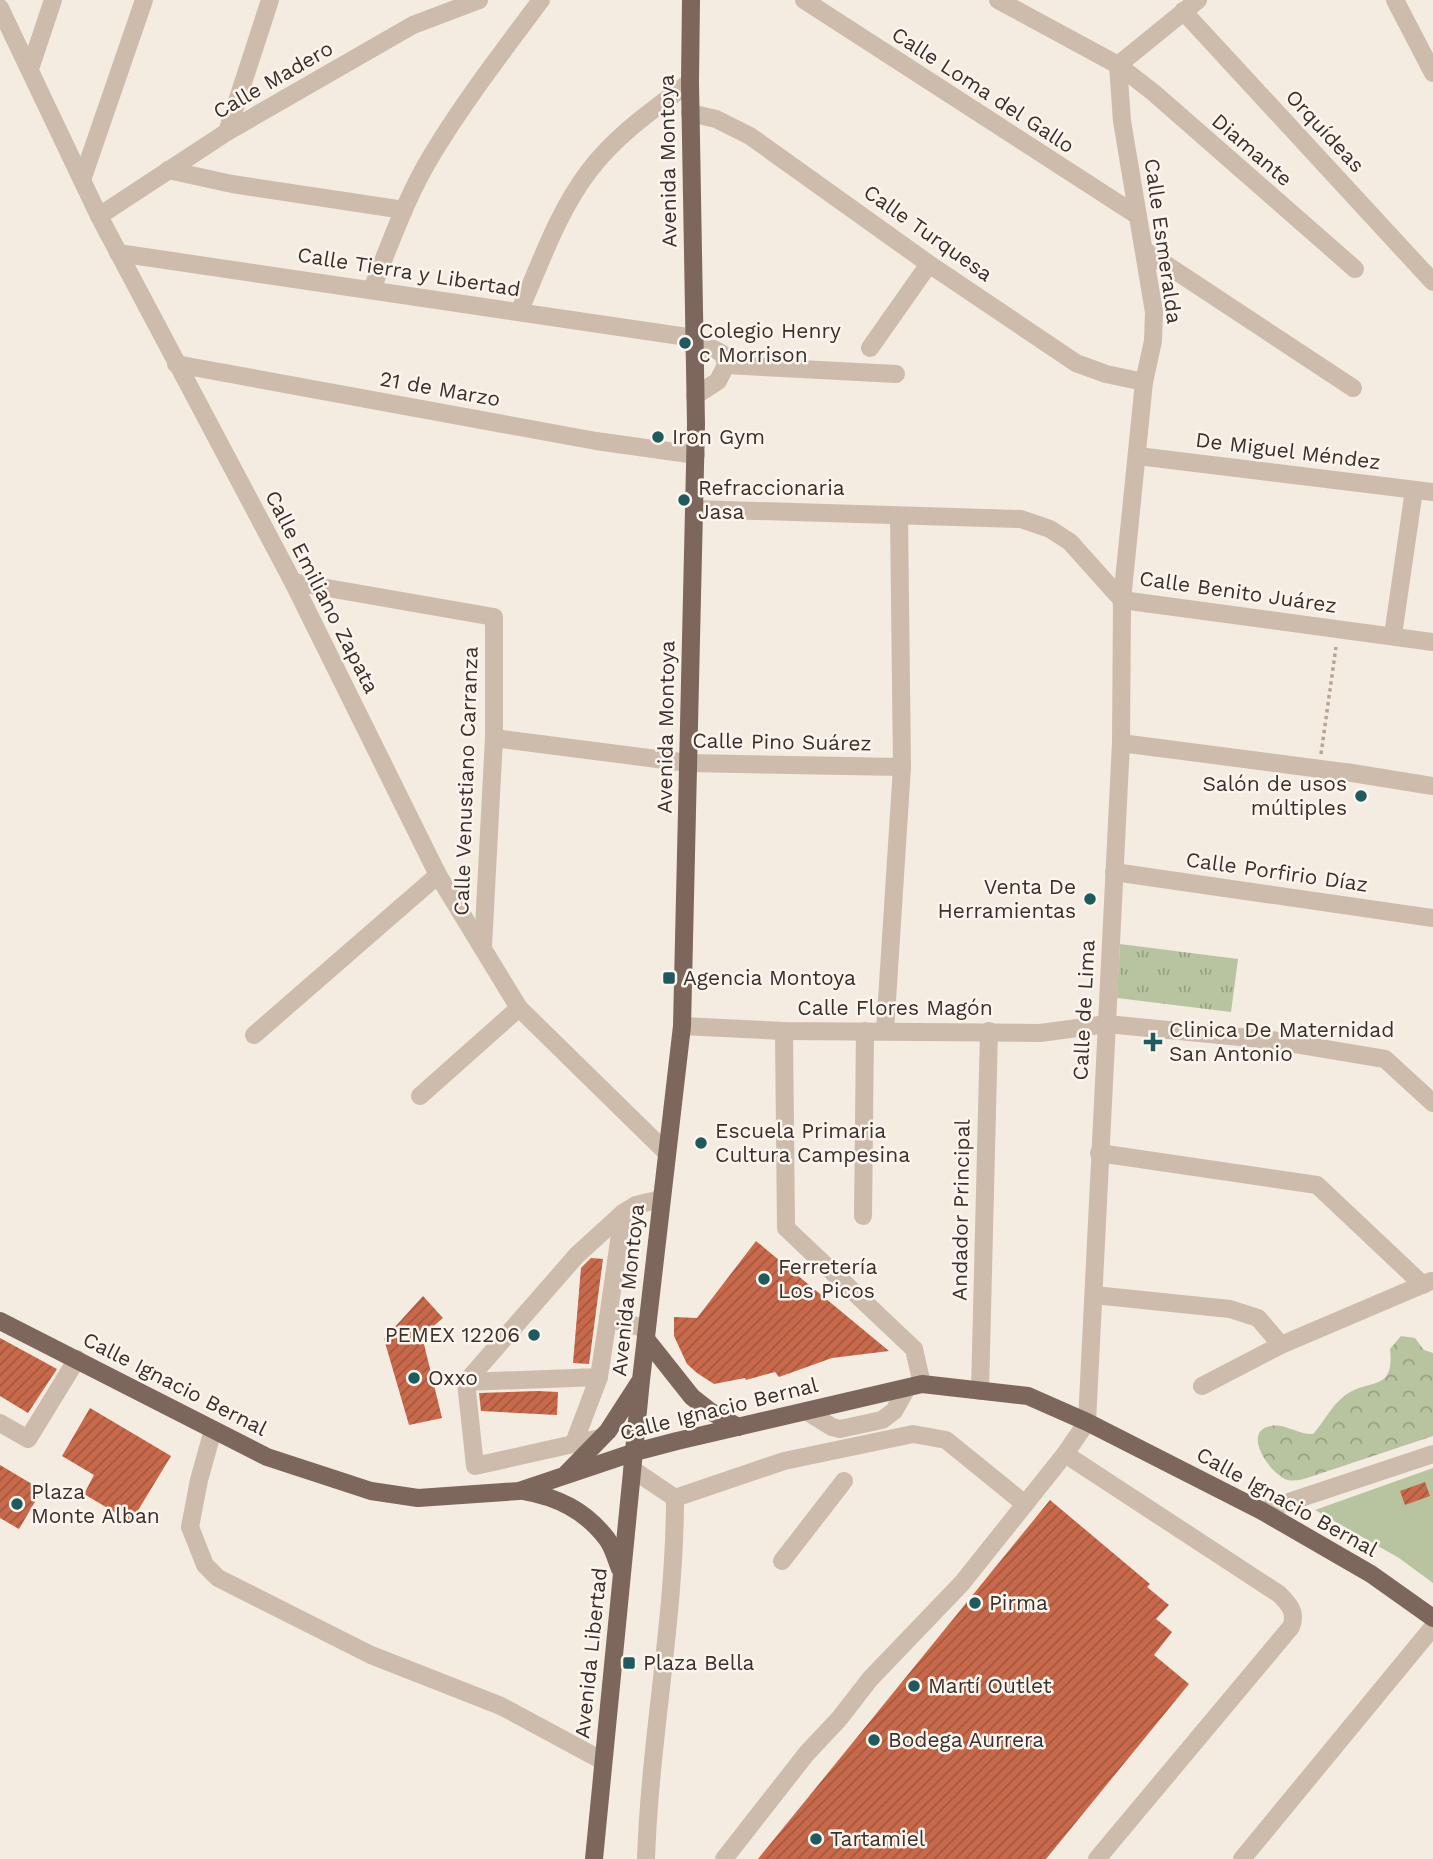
<svg xmlns="http://www.w3.org/2000/svg" width="1433" height="1859" font-family="'Work Sans',sans-serif">
<style>
.forest{fill:url(#forest-crowns)}
.park{fill:url(#park-tufts)}
.pitch{fill:#b8c4a0}
.building{fill:url(#building-hatch)}
.lines{fill:none;stroke-linecap:round;stroke-linejoin:round}
.path{stroke:#b9a596;stroke-width:3.5;stroke-dasharray:3.5 3.5;stroke-linecap:butt}
.minor{stroke:#cdbbac;stroke-width:18}
.major{stroke:#7d675c;stroke-width:18}
.poi-dot{fill:#1f5a5e;stroke:#fbf5ee;stroke-width:2.5}
.labels{text-anchor:middle;stroke-width:5;stroke-linejoin:round;paint-order:stroke}
.street-label{font-size:21px;fill:#3b302b;stroke:#fbf5ee}
.poi-label{font-size:21px;fill:#3b302b;stroke:#fbf5ee;text-anchor:start}
</style>
<defs>
<pattern id="forest-crowns" width="20" height="18" patternUnits="userSpaceOnUse" patternTransform="scale(1.75)"><rect width="20" height="18" fill="#b8c4a0"/><path d="M2 6a3 3 0 1 1 6 0M12 15a3 3 0 1 1 6 0" fill="none" stroke="#97a083"/></pattern>
<pattern id="park-tufts" width="24" height="20" patternUnits="userSpaceOnUse" patternTransform="scale(1.75)"><rect width="24" height="20" fill="#b8c4a0"/><path d="M3 7l-1-3M5 7V3M7 7l1-3M15 17l-1-3M17 17v-4M19 17l1-3" fill="none" stroke="#97a083"/></pattern>
<pattern id="building-hatch" width="6" height="6" patternUnits="userSpaceOnUse" patternTransform="scale(1.75)"><rect width="6" height="6" fill="#c8694b"/><path d="M-1 1l2-2M0 6l6-6M5 7l2-2" fill="none" stroke="#a4573f"/></pattern>
</defs>
<rect width="100%" height="100%" fill="#f4ebe1"/>
<path class="forest" d="M1401,1336l14,2 9,12 9,3v83l-126,42c-7,2 -15,4 -22,1 -16,-7 -44,-48 -14,-53 13,-3 28,9 42,8 10,-11 17,-26 29,-36 25,-22 53,-3 48,-49z"/>
<polygon class="park" points="1120,944 1238,959 1231,1012 1117,998"/>
<polygon class="pitch" points="1433,1468 1433,1583 1399,1558 1315,1510"/>
<g class="building">
<polygon points="756,1241 889,1351 832,1358 779,1377 775,1372 746,1380 745,1378 714,1384 697,1373 687,1364 674,1336 674,1317 697,1318"/>
<polygon points="591,1258 603,1259 589,1364 573,1363 581,1268"/>
<polygon points="423,1296 443,1318 422,1336 442,1418 409,1425 384,1339"/>
<polygon points="0,1338 57,1369 28,1413 0,1396"/>
<polygon points="538,1391 558,1392 557,1415 481,1411 479,1393"/>
<polygon points="90,1408 171,1456 131,1522 84,1494 94,1475 62,1456"/>
<polygon points="0,1465 42,1490 19,1529 0,1518"/>
<polygon points="1425,1482 1430,1496 1405,1505 1400,1491"/>
<polygon points="1050,1500 1150,1584 1147,1587 1169,1605 1156,1619 1172,1632 1154,1655 1189,1684 1046,1859 758,1859"/>
</g>
<g class="lines">
<polyline class="path" points="1321,754 1336,647"/>
<g class="minor">
<polyline points="804,0 1138,216"/>
<polyline points="998,0 1118,65 1154,93 1355,269"/>
<polyline points="1395,0 1433,73"/>
<polyline points="0,8 99,216 293,582 438,875 519,1008 667,1153"/>
<polyline points="1183,11 1433,282"/>
<polyline points="1118,65 1198,0"/>
<polyline points="30,69 53,0"/>
<polyline points="690,113 716,119 750,136 929,264 1076,363 1106,374 1144,382"/>
<polyline points="227,132 270,0"/>
<polyline points="168,170 232,184 404,210"/>
<polyline points="82,180 144,0"/>
<polyline points="99,216 227,132 413,25 479,0"/>
<polyline points="1144,250 1353,388"/>
<polyline points="118,253 694,338"/>
<path d="M372,289c18,-45 35,-94 61,-136 32,-53 71,-103 108,-153"/>
<path d="M519,312c21,-47 38,-99 70,-141 27,-36 65,-62 101,-89"/>
<polyline points="870,348 929,264"/>
<polyline points="694,350 714,349 723,354 726,365 718,381 695,396"/>
<polyline points="176,364 596,441 696,455"/>
<polyline points="726,365 896,374"/>
<polyline points="1138,456 1433,492"/>
<polyline points="694,509 1021,519 1050,529 1070,542 1122,600 1433,642"/>
<polyline points="293,582 494,617 494,738 483,946"/>
<polyline points="1393,635 1414,490"/>
<polyline points="494,738 688,763 902,767"/>
<polyline points="1121,743 1352,773 1433,786"/>
<polyline points="1114,872 1433,918"/>
<polyline points="682,1026 784,1031 1040,1033 1107,1024 1271,1040 1385,1059 1433,1103"/>
<polyline points="784,1031 786,1228 914,1349 922,1384"/>
<polyline points="885,1031 902,767 899,516"/>
<polyline points="254,1035 438,875"/>
<polyline points="420,1096 519,1008"/>
<polyline points="1099,1153 1317,1185 1423,1285"/>
<polyline points="863,1216 865,1031"/>
<polyline points="1094,1295 1230,1309 1258,1318 1281,1345"/>
<polyline points="608,1318 623,1213"/>
<polyline points="647,1329 608,1318 599,1377 466,1382 577,1255 623,1213 636,1205 661,1199"/>
<polyline points="466,1382 475,1466 600,1438"/>
<polyline points="1202,1386 1281,1345 1431,1281"/>
<polyline points="980,1391 989,1031"/>
<polyline points="806,1411 832,1427 840,1429 882,1420 894,1411 907,1388"/>
<polyline points="0,1423 28,1439 77,1359"/>
<polyline points="213,1430 199,1480 190,1527 205,1565 218,1578 371,1655 501,1706 603,1761"/>
<polyline points="574,1443 599,1377"/>
<path d="M1065,1454l214,140c10,10 18,18 12,33l-194,232"/>
<path d="M632,1469l43,29c0,121 -25,240 -29,361"/>
<polyline points="675,1498 784,1461 913,1434 946,1440 1025,1504"/>
<polyline points="1262,1511 1433,1454"/>
<polyline points="782,1561 844,1481"/>
<polyline points="724,1859 807,1753 839,1719 870,1679 962,1583 1065,1454 1087,1422 1121,743 1122,600 1144,382 1153,341 1154,312 1122,121 1118,65"/>
<polyline points="1242,1859 1433,1627"/>
</g>
<g class="major">
<polyline points="0,1321 267,1457 371,1491 418,1498 519,1491 635,1452 677,1441 922,1384 1028,1396 1087,1422 1262,1511 1371,1574 1433,1618"/>
<polyline points="646,1339 692,1397 710,1411 738,1427"/>
<polyline points="567,1473 608,1431 639,1383"/>
<path d="M523,1491c34,6 62,19 84,48 6,8 9,20 13,30"/>
<polyline points="594,1859 641,1380 682,1026 696,424 690,82 691,0"/>
</g>
</g>
<g class="poi-dot">
<circle cx="685" cy="343" r="7"/>
<circle cx="658" cy="437" r="7"/>
<circle cx="684" cy="500" r="7"/>
<circle cx="1361" cy="796" r="7"/>
<circle cx="1090" cy="899" r="7"/>
<rect x="662" y="971" width="14" height="14" rx="3.5"/>
<path d="M1149.5 1031.5h7v7h7v7h-7v7h-7v-7h-7v-7h7z"/>
<circle cx="701" cy="1143" r="7"/>
<circle cx="764" cy="1279" r="7"/>
<circle cx="534" cy="1335" r="7"/>
<circle cx="414" cy="1378" r="7"/>
<circle cx="17" cy="1504" r="7"/>
<circle cx="975" cy="1603" r="7"/>
<rect x="622" y="1656" width="14" height="14" rx="3.5"/>
<circle cx="914" cy="1686" r="7"/>
<circle cx="874" cy="1740" r="7"/>
<circle cx="816" cy="1839" r="7"/>
</g>
<g class="labels">
<g class="street-label">
<text transform="translate(273 80) rotate(-30)" y="7">Calle Madero</text>
<text transform="translate(983 90) rotate(33)" y="7">Calle Loma del Gallo</text>
<text transform="translate(1325 131) rotate(47)" y="7">Orquídeas</text>
<text transform="translate(1252 150) rotate(41)" y="7">Diamante</text>
<text transform="translate(668 161) rotate(-91)" y="7">Avenida Montoya</text>
<text transform="translate(928 233) rotate(35)" y="7">Calle Turquesa</text>
<text transform="translate(1163 241) rotate(82)" y="7">Calle Esmeralda</text>
<text transform="translate(409 272) rotate(9)" y="7">Calle Tierra y Libertad</text>
<text transform="translate(440 389) rotate(10)" y="7">21 de Marzo</text>
<text transform="translate(1288 451) rotate(7)" y="7">De Miguel Méndez</text>
<text transform="translate(322 592) rotate(63)" y="7">Calle Emiliano Zapata</text>
<text transform="translate(1238 592) rotate(8)" y="7">Calle Benito Juárez</text>
<text transform="translate(666 727) rotate(-89)" y="7">Avenida Montoya</text>
<text transform="translate(782 742) rotate(1)" y="7">Calle Pino Suárez</text>
<text transform="translate(466 781) rotate(-88)" y="7">Calle Venustiano Carranza</text>
<text transform="translate(1277 872) rotate(8)" y="7">Calle Porfirio Díaz</text>
<text x="895" y="1015">Calle Flores Magón</text>
<text transform="translate(1084 1010) rotate(-87)" y="7">Calle de Lima</text>
<text transform="translate(961 1210) rotate(-89)" y="7">Andador Principal</text>
<text transform="translate(628 1290) rotate(-84)" y="7">Avenida Montoya</text>
<text transform="translate(175 1384) rotate(27)" y="7">Calle Ignacio Bernal</text>
<text transform="translate(719 1409) rotate(-14)" y="7">Calle Ignacio Bernal</text>
<text transform="translate(1287 1502) rotate(29)" y="7">Calle Ignacio Bernal</text>
<text transform="translate(591 1653) rotate(-84)" y="7">Avenida Libertad</text>
</g>
<g class="poi-label">
<text x="699" y="338">Colegio Henry<tspan x="699" dy="24">c Morrison</tspan></text>
<text x="672" y="444">Iron Gym</text>
<text x="698" y="495">Refraccionaria<tspan x="698" dy="24">Jasa</tspan></text>
<text x="1347" y="791" text-anchor="end">Salón de usos<tspan x="1347" dy="24">múltiples</tspan></text>
<text x="1076" y="894" text-anchor="end">Venta De<tspan x="1076" dy="24">Herramientas</tspan></text>
<text x="683" y="985">Agencia Montoya</text>
<text x="1169" y="1037">Clinica De Maternidad<tspan x="1169" dy="24">San Antonio</tspan></text>
<text x="715" y="1138">Escuela Primaria<tspan x="715" dy="24">Cultura Campesina</tspan></text>
<text x="778" y="1274">Ferretería<tspan x="778" dy="24">Los Picos</tspan></text>
<text x="520" y="1342" text-anchor="end">PEMEX 12206</text>
<text x="428" y="1385">Oxxo</text>
<text x="31" y="1499">Plaza<tspan x="31" dy="24">Monte Alban</tspan></text>
<text x="989" y="1610">Pirma</text>
<text x="643" y="1670">Plaza Bella</text>
<text x="928" y="1693">Martí Outlet</text>
<text x="888" y="1747">Bodega Aurrera</text>
<text x="830" y="1846">Tartamiel</text>
</g>
</g>
</svg>
